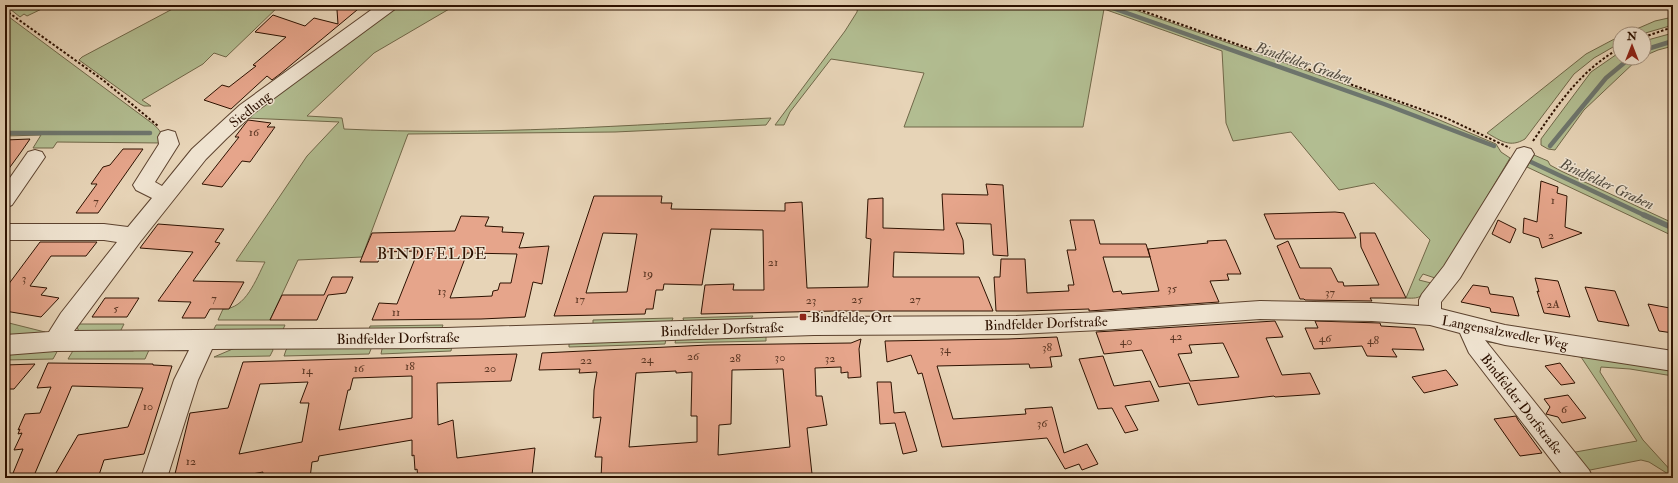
<svg xmlns="http://www.w3.org/2000/svg" width="1678" height="483" font-family="'IM FELL Double Pica',serif">
<style>
.green{fill:#b2bd91;stroke:#706748}
.lines{fill:none;stroke-linecap:round;stroke-linejoin:round}
.stream-far1{stroke:#6d756d;stroke-width:4.5}
.stream{stroke:#6d756d;stroke-width:5.5}
.building{fill:#e6a58b;stroke:#2d1100;fill-rule:evenodd}
.minor-casing{stroke:#5c422e;stroke-width:2}
.path{stroke:#2d1100;stroke-width:2;stroke-dasharray:2.5 2;stroke-linecap:butt}
.minor{fill:#efe3d0;fill-rule:evenodd}
.poi-dot{fill:#8f2418;stroke:#efe3d0;stroke-width:1.5}
.labels{text-anchor:middle;stroke-width:3;stroke-linejoin:round;paint-order:stroke}
.number-label{font-size:12px;fill:#5b3623}
.street-label{font-size:14px;fill:#2d1100;stroke:#efe3d0}
.poi-label{font-size:14px;fill:#2d1100;stroke:#efe3d0;text-anchor:start}
.water-label{font-size:15px;font-style:italic;fill:#524b3f;stroke:#efe3d0}
.quarter-label{font-size:16px;letter-spacing:1px;fill:#2d1100;stroke:#efe3d0}
</style>
<rect width="100%" height="100%" fill="#e7d4b7"/>
<filter id="stains"><feTurbulence type="fractalNoise" baseFrequency=".005" numOctaves="4"/><feColorMatrix values="0 0 0 0 .2 0 0 0 0 .09 0 0 0 0 .02 0 0 0 .5 -.17"/></filter>
<radialGradient id="worn" r=".72"><stop offset=".6" stop-color="#630" stop-opacity="0"/><stop offset="1" stop-color="#630" stop-opacity=".3"/></radialGradient>
<g class="green">
<polygon points="5,5 50,5 27,16 24,14 20,17"/>
<polygon points="180,5 280,5 226,57 214,53 203,64 142,100 151,106 144,106 140,104 79,60 82,57"/>
<path d="M397,5h59l-82,48 -67,63 35,2 2,11c142,7 285,-4 427,-11l-5,7 -151,7 -207,2 -46,123 -64,3 -28,60h-52l5,-11c23,0 33,-30 42,-47l-29,-1 71,-105 32,-34 -93,-4z"/>
<path d="M858,5h263l288,102 87,37 5,8 9,6 -72,121 -15,-5 -4,6 12,3c-9,13 -9,16 -25,15l24,-58 -56,-57 -35,7 -48,-58 -58,9 -7,-18 -4,-72 -118,-42 -21,118h-179l20,-54 -93,-14 -41,53 -6,13h-9l70,-94 12,-19z"/>
<path d="M5,14l148,110c7,6 10,10 9,19l-105,-1 -4,6h-20l8,-13 -36,1z"/>
<polygon points="1673,17 1673,25 1642,34 1625,34 1655,21"/>
<polygon points="1673,33 1673,46 1658,50 1644,56 1644,41"/>
<path d="M1620,36v7l-26,15 -20,16 -49,65c-15,9 -24,2 -38,-6l99,-79z"/>
<polygon points="1620,52 1620,58 1639,58 1584,110 1555,150 1548,149 1541,145 1541,139 1591,72"/>
<polygon points="1534,155 1548,161 1550,165 1561,171 1673,223 1673,236 1527,167"/>
<polygon points="753,316 750,320 684,322 683,318"/>
<polygon points="673,318 671,323 593,324 593,320"/>
<polygon points="5,322 45,332 44,334 5,338"/>
<polygon points="76,324 124,324 120,332 79,332"/>
<polygon points="216,325 285,325 281,334 211,335"/>
<polygon points="443,325 441,330 369,330 370,326"/>
<polygon points="766,335 766,341 675,343 676,338"/>
<polygon points="1483,337 1673,366 1673,376 1630,369 1601,367 1600,372 1643,440 1673,473 1673,477 1649,462 1641,460 1585,471 1570,453 1637,441 1581,357 1489,342 1487,346"/>
<polygon points="666,339 665,344 569,347 569,343"/>
<polygon points="437,344 452,346 451,351 381,354 382,349 387,345 397,345 400,349 432,348"/>
<polygon points="85,346 86,351 133,351 141,347 149,347 149,350 145,359 68,359 74,349"/>
<polygon points="271,346 273,350 270,356 214,357 235,348"/>
<polygon points="290,346 369,346 371,349 369,354 284,356 286,350"/>
<polygon points="5,350 58,350 53,359 5,360"/>
</g>
<g class="lines">
<g class="stream-far1">
<polyline points="1104,5 1384,104 1494,146"/>
<polyline points="1644,50 1673,41"/>
<polyline points="5,133 150,133"/>
<polyline points="1550,146 1606,78 1630,58"/>
<polyline points="1531,162 1646,216"/>
</g>
<polyline class="stream" points="1644,215 1673,228"/>
</g>
<g class="building">
<polygon points="347,5 363,5 280,74 272,80 267,76 231,109 204,100 222,85 229,87 256,66 253,65 286,37 255,32 273,15 305,26 314,18 338,24 337,10 341,6"/>
<polygon points="248,120 271,123 267,127 275,127 250,162 242,161 222,187 202,184 239,137 235,137"/>
<polygon points="30,139 21,152 5,174 5,140"/>
<polygon points="123,149 143,149 98,213 76,213 97,184 91,184 103,167 110,165"/>
<polygon points="1541,181 1558,187 1557,193 1567,196 1565,227 1582,233 1542,248 1539,238 1523,233 1524,218 1537,222"/>
<path d="M986,184l17,1 5,71 -15,-1 -2,-31 -35,-1 7,17 1,14 -70,-2 -1,25h86l14,34h-159l-133,3 4,-29 29,-1 -1,6h31l-1,-60 -52,-1 -9,56 -38,-1 -1,6h-7l-3,19h-7l-1,5 -91,2 40,-120h68l-1,7h11l-1,6 114,2v-8l17,-1 5,86 61,-1 3,-48 -5,-1 2,-39 15,-1v30l61,2 -2,-36 46,1zM603,233l34,1 -10,58 -41,1z"/>
<polygon points="1335,212 1344,213 1356,238 1275,239 1264,214"/>
<path d="M461,216l28,1 -4,9 18,1 -1,5 22,1 -5,15 30,-2 -7,38 -9,-2 -8,35 -44,2 -109,1 7,-17 18,1 21,-53 -36,1 -4,10h-18l12,-29 83,-2zM467,253l50,1 -6,29h-11l-2,7 -5,1 -1,5 -42,2z"/>
<polygon points="1070,220 1094,220 1100,244 1146,244 1150,257 1103,257 1113,292 1121,291 1122,294 1159,291 1148,249 1208,243 1207,241 1226,240 1241,274 1227,274 1229,280 1210,281 1219,302 1089,311 1089,309 1026,311 996,311 994,277 1000,277 1001,259 1025,259 1027,293 1069,291 1068,285 1074,285 1067,250 1076,250"/>
<polygon points="1498,220 1516,229 1510,243 1492,234"/>
<polygon points="158,224 224,229 215,242 220,243 193,281 244,282 229,309 210,309 205,318 182,318 191,302 158,301 193,252 140,248"/>
<polygon points="1360,233 1375,233 1406,298 1370,298 1372,301 1305,300 1304,299 1300,299 1277,246 1288,241 1300,268 1331,268 1338,282 1343,282 1344,286 1379,285 1361,247"/>
<polygon points="40,242 97,242 86,256 51,256 30,286 47,288 41,295 59,298 41,317 5,311 5,289"/>
<polygon points="332,277 353,277 346,293 328,295 317,320 270,320 282,295 324,295"/>
<polygon points="1535,278 1558,281 1570,317 1544,313 1537,291 1539,292"/>
<polygon points="1473,285 1488,287 1490,294 1513,297 1519,316 1491,312 1490,308 1461,302"/>
<polygon points="1585,287 1615,291 1629,326 1598,321"/>
<polygon points="105,298 139,298 127,317 92,317"/>
<polygon points="1648,304 1670,308 1673,314 1673,333 1659,331"/>
<path d="M1275,321l8,16 -17,1 16,37 28,-2 10,21 -45,3 -1,-1 -76,9 -9,-22 -30,4 -17,-37 -38,4 -8,-22zM1223,343l16,34 -49,4 -12,-27 14,-1 -3,-8z"/>
<polygon points="1315,321 1380,323 1381,326 1415,328 1424,350 1392,349 1397,357 1367,356 1362,346 1314,349 1305,328 1318,328"/>
<polygon points="1057,337 1062,356 1050,357 1052,367 1030,368 1029,364 937,366 953,419 1026,414 1025,409 1052,407 1064,453 1087,444 1098,464 1082,470 1079,464 1065,469 1047,438 942,447 922,373 918,374 911,355 887,362 885,341 1008,339"/>
<path d="M861,339l-2,10 2,28 -13,1v-6l-7,1v-6l-26,1 1,28h6l5,29 -20,3 5,46 -37,4h-67v-1l-107,1 1,-21h-7l6,-40 -8,1 1,-28 3,-18 -18,1 1,-4 -41,1 3,-17 166,-8 143,-2zM783,369l7,78 -72,8 1,-30 12,-1 1,-54zM676,371v2l16,-1 -1,44h6v26l-68,5 7,-74z"/>
<path d="M517,354l-6,27 -74,2 1,42 15,-5 4,38 78,-10 -3,27 -22,3h-92l-1,-9 -2,1 -1,-15 -2,1v-16l-93,16 -1,5 -6,1 -2,16h-48l1,-6 -33,6h-56l16,-65 38,-5 15,-46zM412,376v42l-73,12 9,-40h2l3,-12zM308,382l-8,21h9l-7,39 -63,12 21,-70z"/>
<polygon points="1103,356 1114,386 1150,381 1159,401 1125,406 1138,430 1125,433 1112,408 1098,409 1079,359"/>
<polygon points="48,363 153,364 153,365 172,366 144,454 104,460 98,478 53,478 78,435 128,427 143,388 72,386 33,478 11,478 23,449 14,450 22,433 18,434 20,429 18,430 25,414 40,413 51,387 37,388"/>
<polygon points="1560,363 1575,383 1561,385 1545,366"/>
<polygon points="35,364 14,389 5,389 5,365"/>
<polygon points="1446,370 1458,385 1424,393 1412,377"/>
<polygon points="877,382 891,382 894,413 905,412 917,451 903,454 895,423 880,424"/>
<polygon points="1568,395 1586,418 1562,423 1558,417 1546,414 1550,407 1544,399"/>
<polygon points="1516,416 1518,420 1542,453 1520,456 1494,419"/>
</g>
<g class="lines">
<g class="minor-casing">
<g id="minor">
<polygon points="378,5 397,5 395,9 254,113 227,138 206,159 140,242 74,331 446,328 814,317 1016,316 1101,312 1260,301 1372,303 1419,306 1419,300 1422,294 1444,266 1517,149 1524,147 1531,149 1534,154 1460,278 1441,302 1441,309 1505,325 1673,351 1673,371 1505,345 1485,340 1589,470 1593,478 1565,478 1469,353 1460,333 1430,325 1372,321 1260,319 1101,330 1016,334 814,335 446,348 212,349 198,380 167,478 141,478 174,380 189,350 56,351 5,355 5,335 49,332 61,313 117,242 104,240 5,240 5,224 104,224 128,227 152,198 136,190 133,185 159,144 158,137 161,132 168,130 175,132 179,144 155,182 162,186 192,149 240,105"/>
<polygon points="35,150 42,152 45,157 12,205 5,208 5,185 28,152"/>
</g>
</g>
<g class="path">
<polyline points="1126,5 1446,118 1510,148"/>
<polyline points="5,10 103,80 158,126"/>
<polyline points="1644,37 1673,27"/>
<path d="M1533,141c26,-38 47,-70 87,-93"/>
</g>
<use href="#minor" class="minor"/>
</g>
<rect class="poi-dot" x="799" y="313" width="8" height="8" rx="2"/>
<g class="labels">
<g class="number-label">
<text x="254" y="136">16</text>
<text x="1553" y="204">1</text>
<text x="96" y="205">7</text>
<text x="1551" y="239">2</text>
<text x="773" y="266">21</text>
<text x="648" y="277">19</text>
<text x="24" y="282">3</text>
<text x="1172" y="292">35</text>
<text x="442" y="295">13</text>
<text x="1330" y="296">37</text>
<text x="214" y="302">7</text>
<text x="580" y="303">17</text>
<text x="857" y="303">25</text>
<text x="915" y="303">27</text>
<text x="811" y="304">23</text>
<text x="1553" y="308">2A</text>
<text x="116" y="312">5</text>
<text x="396" y="316">11</text>
<text x="1176" y="340">42</text>
<text x="1325" y="342">46</text>
<text x="1373" y="344">48</text>
<text x="1126" y="345">40</text>
<text x="1047" y="351">38</text>
<text x="945" y="353">34</text>
<text x="693" y="360">26</text>
<text x="780" y="361">30</text>
<text x="735" y="362">28</text>
<text x="830" y="362">32</text>
<text x="647" y="363">24</text>
<text x="586" y="364">22</text>
<text x="410" y="370">18</text>
<text x="359" y="372">16</text>
<text x="490" y="372">20</text>
<text x="307" y="374">14</text>
<text x="148" y="410">10</text>
<text x="1564" y="413">6</text>
<text x="1042" y="427">36</text>
<text x="191" y="465">12</text>
</g>
<g class="street-label">
<text transform="translate(250 109) rotate(-39)" y="5">Siedlung</text>
<text transform="translate(1046 323) rotate(-2)" y="5">Bindfelder Dorfstraße</text>
<text transform="translate(722 329) rotate(-2)" y="5">Bindfelder Dorfstraße</text>
<text transform="translate(1505 332) rotate(11)" y="5">Langensalzwedler Weg</text>
<text transform="translate(398 338) rotate(-1)" y="5">Bindfelder Dorfstraße</text>
<text transform="translate(1522 404) rotate(52)" y="5">Bindfelder Dorfstraße</text>
</g>
<g class="poi-label">
<text x="811" y="322">Bindfelde, Ort</text>
</g>
<g class="water-label">
<text transform="translate(1304 63) rotate(19)" y="5">Bindfelder Graben</text>
<text transform="translate(1607 184) rotate(25)" y="5">Bindfelder Graben</text>
</g>
<g class="quarter-label">
<text x="432" y="259">BINDFELDE</text>
</g>
</g>
<rect width="1678" height="483" fill="none" stroke="#e7d4b7" stroke-width="20"/>
<rect x="6" y="6" width="1666" height="471" fill="none" stroke="#2d1100" stroke-width="2"/>
<rect x="10" y="10" width="1658" height="463" fill="none" stroke="#2d1100"/>
<g transform="translate(1632 46)"><circle r="19" fill="#efe3d0" stroke="#a18f7d"/>
<path d="M0-3L7 15L0 10L-7 15Z" fill="#8f2418"/>
<text y="-6" font-size="11" font-weight="bold" text-anchor="middle" fill="#2d1100">N</text>
</g>
<rect width="100%" height="100%" filter="url(#stains)"/>
<rect width="100%" height="100%" fill="url(#worn)"/>
</svg>
